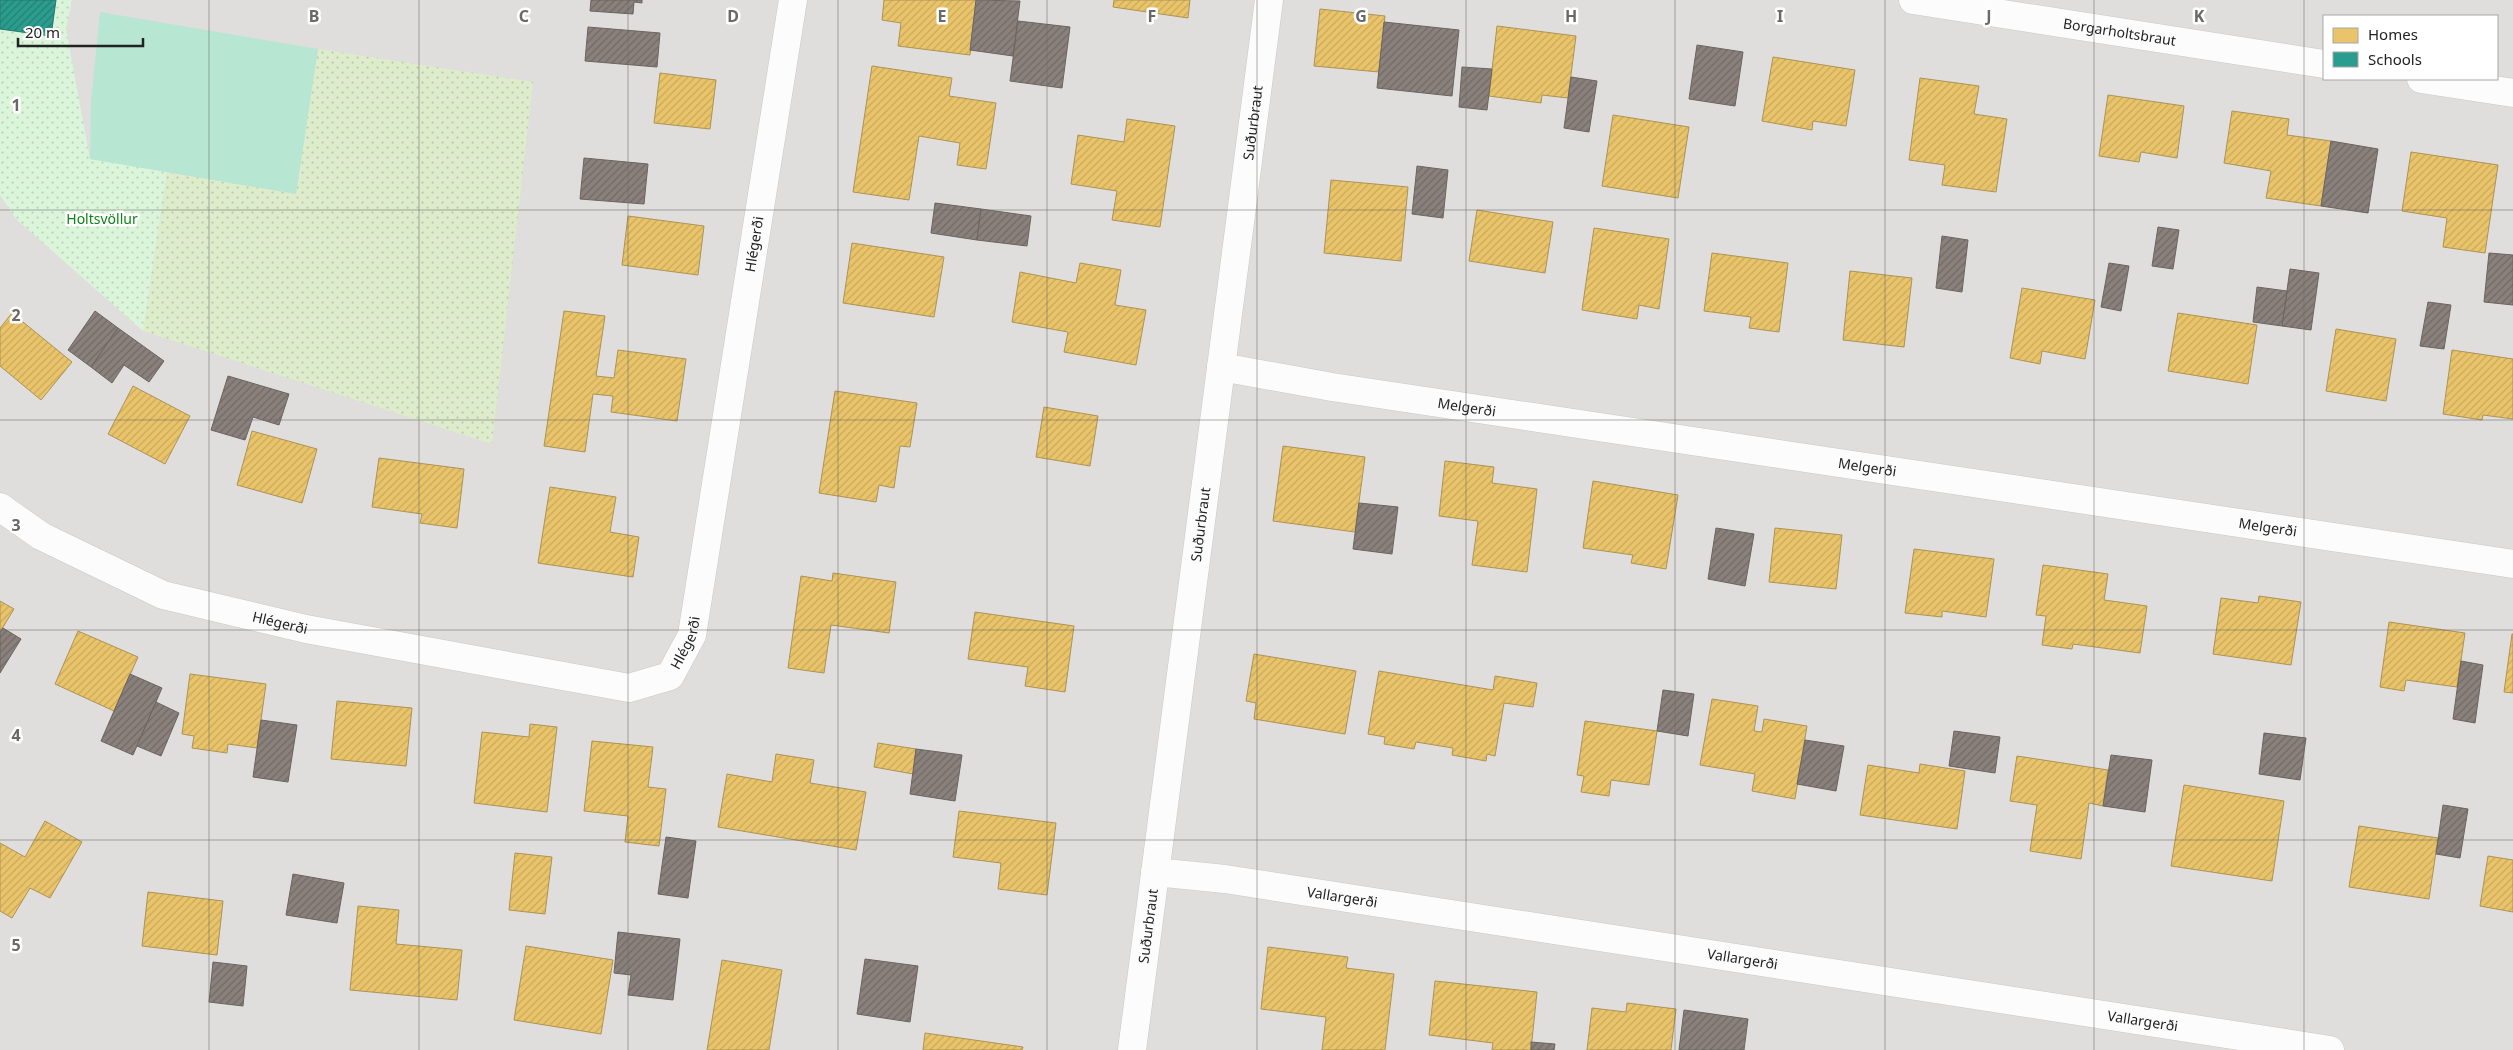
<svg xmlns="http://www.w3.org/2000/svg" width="2513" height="1050" font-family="'Noto Sans',sans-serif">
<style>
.residential{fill:#dfdedc;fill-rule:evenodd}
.grass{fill:url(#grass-dots)}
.park{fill:url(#park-dots)}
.pitch{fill:#b7e6d2}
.homes{fill:url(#homes-hatch);stroke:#ad9354}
.schools{fill:url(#schools-hatch);stroke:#28786e}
.industry{fill:url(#industry-hatch);stroke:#6b6461}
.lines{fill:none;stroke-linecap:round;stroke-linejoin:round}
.minor-casing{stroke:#c9c8c7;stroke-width:29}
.tertiary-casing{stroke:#c9c8c7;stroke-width:29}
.minor{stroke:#fdfcfc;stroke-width:28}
.tertiary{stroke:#fdfcfc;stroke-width:28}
.grid{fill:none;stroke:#6a6968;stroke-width:1;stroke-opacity:0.55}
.labels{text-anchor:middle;stroke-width:5;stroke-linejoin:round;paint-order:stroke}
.street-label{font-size:14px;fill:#222;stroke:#fff}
.park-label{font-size:14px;fill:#0c8416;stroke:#fff}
.grid-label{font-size:16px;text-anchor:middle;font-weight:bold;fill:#6a6968;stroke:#fff;stroke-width:5;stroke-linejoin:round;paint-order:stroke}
</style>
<defs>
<pattern id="grass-dots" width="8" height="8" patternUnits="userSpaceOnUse" patternTransform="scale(1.25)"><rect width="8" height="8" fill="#ddeccb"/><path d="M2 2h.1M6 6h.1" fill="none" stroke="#bdcaae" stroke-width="1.8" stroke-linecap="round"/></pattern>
<pattern id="park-dots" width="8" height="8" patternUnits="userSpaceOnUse" patternTransform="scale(1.25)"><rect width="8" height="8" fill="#daf5da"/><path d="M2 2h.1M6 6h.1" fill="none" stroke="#bbd2bb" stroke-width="1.8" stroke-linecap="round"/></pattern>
<pattern id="homes-hatch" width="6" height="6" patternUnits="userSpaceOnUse" patternTransform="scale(1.25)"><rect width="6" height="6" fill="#e9c46a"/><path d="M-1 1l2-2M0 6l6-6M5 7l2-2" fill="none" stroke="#c8a85c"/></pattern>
<pattern id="schools-hatch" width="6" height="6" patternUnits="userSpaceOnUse" patternTransform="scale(1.25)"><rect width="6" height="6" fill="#2a9d8f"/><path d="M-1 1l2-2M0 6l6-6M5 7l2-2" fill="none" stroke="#248074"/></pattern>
<pattern id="industry-hatch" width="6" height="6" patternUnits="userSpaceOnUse" patternTransform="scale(1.25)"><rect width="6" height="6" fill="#8a817c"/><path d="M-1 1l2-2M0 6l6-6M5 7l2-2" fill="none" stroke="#706965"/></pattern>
</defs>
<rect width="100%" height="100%" fill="#f0eeeb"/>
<path class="residential" d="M0,0h2513v1050h-2513zM2324,16h173v63h-173z"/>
<polygon class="grass" points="318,49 533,82 492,444 143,331 167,172 296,194"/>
<polygon class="park" points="0,0 72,0 66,29 90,159 167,172 143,331 15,218 0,195"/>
<polygon class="pitch" points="100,12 318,49 296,194 90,159 91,101"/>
<g class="homes">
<polygon points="884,0 976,0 970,55 898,46 901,23 882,20"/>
<polygon points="1114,0 1190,0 1188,18 1113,7"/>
<polygon points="1320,9 1385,16 1379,72 1314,66"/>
<polygon points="1497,26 1576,36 1568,98 1542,95 1541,103 1489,96"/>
<polygon points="1773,57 1855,70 1846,126 1813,121 1812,130 1762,121"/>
<polygon points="872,66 952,78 949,96 996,103 986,169 957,165 960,143 919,136 909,200 853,192"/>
<polygon points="660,73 716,80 710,129 654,123"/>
<polygon points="1920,78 1979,86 1974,114 2007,119 1996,192 1942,185 1945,165 1909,160"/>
<polygon points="2108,95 2184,106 2177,158 2141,152 2139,162 2099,156"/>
<polygon points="2232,111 2289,119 2287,135 2331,141 2321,206 2266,198 2271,171 2224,163"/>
<polygon points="1613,115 1689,127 1678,198 1602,186"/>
<polygon points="1127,119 1175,126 1160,227 1112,220 1117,191 1071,184 1078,135 1124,142"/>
<polygon points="2411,152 2498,165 2485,253 2443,247 2447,218 2402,211"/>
<polygon points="1331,180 1408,187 1401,261 1324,253"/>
<polygon points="1477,210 1553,222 1545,273 1469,261"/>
<polygon points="628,216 704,226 698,275 622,265"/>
<polygon points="1594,228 1669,239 1659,309 1639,305 1637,319 1582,310"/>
<polygon points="852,243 944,257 934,317 843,303"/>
<polygon points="1712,253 1788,263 1779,332 1749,328 1751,317 1704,311"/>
<polygon points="1080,263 1121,270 1115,305 1146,310 1136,365 1064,352 1068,332 1012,322 1020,272 1076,283"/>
<polygon points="1850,271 1912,278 1904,347 1843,340"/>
<polygon points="2022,288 2095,300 2085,359 2042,351 2040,364 2010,358"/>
<polygon points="564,311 605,316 596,376 614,378 618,350 686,359 677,421 611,412 613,396 593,394 585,452 544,446"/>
<polygon points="12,313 72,362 41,400 0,366 0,328"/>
<polygon points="2178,313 2257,325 2248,384 2168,371"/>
<polygon points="2336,329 2396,339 2386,401 2326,391"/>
<polygon points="2452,350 2513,359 2513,419 2483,415 2482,420 2443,414"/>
<polygon points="133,386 190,416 165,464 108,434"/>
<polygon points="835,391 917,403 910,447 900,446 894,488 879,485 876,502 819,493"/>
<polygon points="1044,407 1098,416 1090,466 1036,457"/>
<polygon points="252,431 317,449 302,503 237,485"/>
<polygon points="1283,446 1365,457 1355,532 1273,521"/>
<polygon points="379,458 464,469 457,528 420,523 422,514 372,507"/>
<polygon points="1445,461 1494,467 1492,483 1537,489 1527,572 1472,565 1478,521 1439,516"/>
<polygon points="1593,481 1678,495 1666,569 1631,563 1633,555 1583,548"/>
<polygon points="550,487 616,497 610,532 639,537 633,577 538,563"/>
<polygon points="1775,528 1842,535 1836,589 1769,582"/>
<polygon points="1914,549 1994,559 1986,617 1942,611 1942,617 1905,613"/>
<polygon points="2043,565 2108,574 2104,600 2147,606 2140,653 2073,644 2072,649 2042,645 2046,616 2036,615"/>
<polygon points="833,573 896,582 889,633 831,625 824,673 788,668 801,576 832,581"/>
<polygon points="2259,596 2301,602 2291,665 2213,654 2221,598 2258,603"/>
<polygon points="0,601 14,609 0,632"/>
<polygon points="975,612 1074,626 1065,692 1025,686 1028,667 968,659"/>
<polygon points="2389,622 2465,633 2457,687 2406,680 2404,691 2380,687"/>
<polygon points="78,631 138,657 114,711 55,684"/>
<polygon points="2512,634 2513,634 2513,693 2504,692"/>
<polygon points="1254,654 1356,671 1345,734 1254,719 1256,703 1246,701"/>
<polygon points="1379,671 1493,690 1495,676 1537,683 1533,707 1504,703 1495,756 1487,754 1486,761 1452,755 1453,748 1416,742 1414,749 1384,744 1385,737 1368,734"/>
<polygon points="190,674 266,684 257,748 228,744 227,753 192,748 194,736 182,734"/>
<polygon points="1712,699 1758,706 1754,731 1762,732 1764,719 1807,726 1795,799 1752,791 1755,774 1700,765"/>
<polygon points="337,701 412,708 406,766 331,759"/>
<polygon points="1585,721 1657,731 1649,785 1611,780 1609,796 1581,792 1584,776 1577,775"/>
<polygon points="530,724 557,727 547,812 474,803 482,732 529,737"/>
<polygon points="592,741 653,747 648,787 666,789 659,846 625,842 628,816 584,811"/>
<polygon points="878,743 916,749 913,774 874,767"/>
<polygon points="776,754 814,760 810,783 866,792 856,850 718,827 727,774 772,782"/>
<polygon points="2017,756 2108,770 2103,806 2089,803 2081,859 2030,851 2037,805 2010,801"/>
<polygon points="1920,764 1965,771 1957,829 1860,815 1868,765 1919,773"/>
<polygon points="2184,785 2284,801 2272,881 2171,866"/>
<polygon points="959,811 1056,823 1047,895 998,889 1001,863 953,857"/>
<polygon points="45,821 82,842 50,898 30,888 12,918 0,911 0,843 25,857"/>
<polygon points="2359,826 2438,838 2429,899 2349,887"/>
<polygon points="515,853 552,857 545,914 509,910"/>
<polygon points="2488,856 2513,860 2513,912 2480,906"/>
<polygon points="148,892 223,901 217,955 142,946"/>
<polygon points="358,906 399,910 396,944 462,950 457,1000 350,990"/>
<polygon points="526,946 613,960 601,1034 514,1020"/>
<polygon points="1268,947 1348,957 1346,968 1394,974 1385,1050 1322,1050 1326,1017 1261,1009"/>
<polygon points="722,960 782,970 769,1050 707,1050"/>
<polygon points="1435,981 1537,992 1531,1050 1492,1050 1493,1043 1429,1035"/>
<polygon points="1627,1003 1676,1009 1671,1050 1587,1050 1592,1008 1626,1012"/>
<polygon points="925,1033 1023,1047 1022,1050 923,1050"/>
</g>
<polygon class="schools" points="0,0 56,0 51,36 0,29"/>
<g class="industry">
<polygon points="591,0 642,0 642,3 634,2 633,14 590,11"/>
<polygon points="976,0 1020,1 1013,56 970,50"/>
<polygon points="1018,21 1070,27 1062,88 1010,81"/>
<polygon points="1384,22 1459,30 1452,96 1377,88"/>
<polygon points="588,27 660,33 657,67 585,61"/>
<polygon points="1697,45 1743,52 1735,106 1689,99"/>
<polygon points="1462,67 1492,69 1487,110 1459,107"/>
<polygon points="1571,77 1597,81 1589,132 1564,128"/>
<polygon points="2331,141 2378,149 2368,213 2321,206"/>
<polygon points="584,158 648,164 644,204 580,199"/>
<polygon points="1417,166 1448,170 1443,218 1412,214"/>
<polygon points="935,203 981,209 977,240 931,233"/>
<polygon points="981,209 1031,216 1027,246 977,240"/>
<polygon points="2158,227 2179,230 2173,269 2152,266"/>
<polygon points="1942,236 1968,240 1962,292 1936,288"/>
<polygon points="2489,253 2513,255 2513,305 2484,302"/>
<polygon points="2109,263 2129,266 2121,311 2101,307"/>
<polygon points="2290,269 2319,273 2311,330 2282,326"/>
<polygon points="2257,287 2287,291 2282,326 2253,322"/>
<polygon points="2428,302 2451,305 2444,349 2420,346"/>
<polygon points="95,311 118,328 91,367 68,350"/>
<polygon points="118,328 164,361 149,382 124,365 112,383 91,367"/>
<polygon points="228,376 289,394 279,425 253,417 245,440 211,430"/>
<polygon points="1359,503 1398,507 1392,554 1353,549"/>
<polygon points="1716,528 1754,534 1745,586 1708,579"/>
<polygon points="3,628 21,639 0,673 0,632"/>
<polygon points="2461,661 2483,665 2475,723 2453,719"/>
<polygon points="130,674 162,688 133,755 101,741"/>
<polygon points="1663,690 1694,694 1688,736 1657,731"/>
<polygon points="156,702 179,713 161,756 137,746"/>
<polygon points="261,720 297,725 288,782 253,777"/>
<polygon points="1954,731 2000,737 1995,773 1949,766"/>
<polygon points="2264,733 2306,738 2300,780 2259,774"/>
<polygon points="1805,740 1844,746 1836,791 1797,784"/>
<polygon points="916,749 962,755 955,801 910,794"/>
<polygon points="2111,755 2152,760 2145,812 2103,806"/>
<polygon points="2443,805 2468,809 2460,858 2436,854"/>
<polygon points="666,837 696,841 688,898 658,894"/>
<polygon points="293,874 344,883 337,923 286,915"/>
<polygon points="618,932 680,939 673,1000 628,995 631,975 614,973"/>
<polygon points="865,959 918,966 910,1022 857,1014"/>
<polygon points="213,962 247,966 243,1006 209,1002"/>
<polygon points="1684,1010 1748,1019 1744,1050 1679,1050"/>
<polygon points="1531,1042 1555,1044 1554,1050 1531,1050"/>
</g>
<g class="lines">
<g class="minor-casing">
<g id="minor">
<path id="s1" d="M1221,367l111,20 1181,177"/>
<path id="s2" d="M0,507l41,29 122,59 143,34 323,59 41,-12 22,-41 101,-635"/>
<path id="s3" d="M1155,872l70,7 1105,171"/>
<path id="s4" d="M1132,1050l137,-1050"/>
</g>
</g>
<g class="tertiary-casing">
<g id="tertiary">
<path id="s5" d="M1913,0l411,64"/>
<polyline points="2421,79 2513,93"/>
</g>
</g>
<use href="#minor" class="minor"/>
<use href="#tertiary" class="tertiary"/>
</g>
<path class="grid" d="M209,0v1050M419,0v1050M628,0v1050M838,0v1050M1047,0v1050M1257,0v1050M1466,0v1050M1675,0v1050M1885,0v1050M2094,0v1050M2304,0v1050M0,210h2513M0,420h2513M0,630h2513M0,840h2513"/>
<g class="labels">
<g class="street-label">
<text dy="5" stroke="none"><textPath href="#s5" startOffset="209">Borgarholtsbraut</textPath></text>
<text dy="5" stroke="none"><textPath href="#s4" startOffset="935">Suðurbraut</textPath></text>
<text dy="5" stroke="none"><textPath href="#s2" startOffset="1146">Hlégerði</textPath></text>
<text dy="5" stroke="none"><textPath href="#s1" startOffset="249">Melgerði</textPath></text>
<text dy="5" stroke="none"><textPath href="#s1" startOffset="654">Melgerði</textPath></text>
<text dy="5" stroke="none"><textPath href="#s4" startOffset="530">Suðurbraut</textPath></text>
<text dy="5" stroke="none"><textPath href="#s1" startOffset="1059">Melgerði</textPath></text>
<text dy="5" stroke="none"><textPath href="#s2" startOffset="306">Hlégerði</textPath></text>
<text dy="5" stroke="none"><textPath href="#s2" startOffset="741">Hlégerði</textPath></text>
<text dy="5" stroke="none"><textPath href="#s3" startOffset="189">Vallargerði</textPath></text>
<text dy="5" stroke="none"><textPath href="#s4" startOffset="125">Suðurbraut</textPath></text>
<text dy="5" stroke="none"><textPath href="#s3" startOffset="594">Vallargerði</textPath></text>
<text dy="5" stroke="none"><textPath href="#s3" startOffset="999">Vallargerði</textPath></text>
</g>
<g class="park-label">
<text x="102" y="224">Holtsvöllur</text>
</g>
</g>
<g class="grid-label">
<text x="314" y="22">B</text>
<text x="524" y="22">C</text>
<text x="733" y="22">D</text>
<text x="942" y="22">E</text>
<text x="1152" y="22">F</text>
<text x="1361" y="22">G</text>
<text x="1571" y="22">H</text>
<text x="1780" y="22">I</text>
<text x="1989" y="22">J</text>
<text x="2199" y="22">K</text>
<text x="16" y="111">1</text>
<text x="16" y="321">2</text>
<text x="16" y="531">3</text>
<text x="16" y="741">4</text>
<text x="16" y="951">5</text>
</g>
<rect x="2323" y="15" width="175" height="65" fill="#ffffff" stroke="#a7a7a7"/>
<rect x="2333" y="28" width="25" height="15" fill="#e9c46a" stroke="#a7a7a7"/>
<text x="2368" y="40" font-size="15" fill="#222222">Homes</text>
<rect x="2333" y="52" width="25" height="15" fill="#2a9d8f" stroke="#a7a7a7"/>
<text x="2368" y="65" font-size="15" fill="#222222">Schools</text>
<path d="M18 38v8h125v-8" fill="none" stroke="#222222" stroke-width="2.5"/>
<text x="25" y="38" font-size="15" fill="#222222" stroke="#ffffff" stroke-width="4" paint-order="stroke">20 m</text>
</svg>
